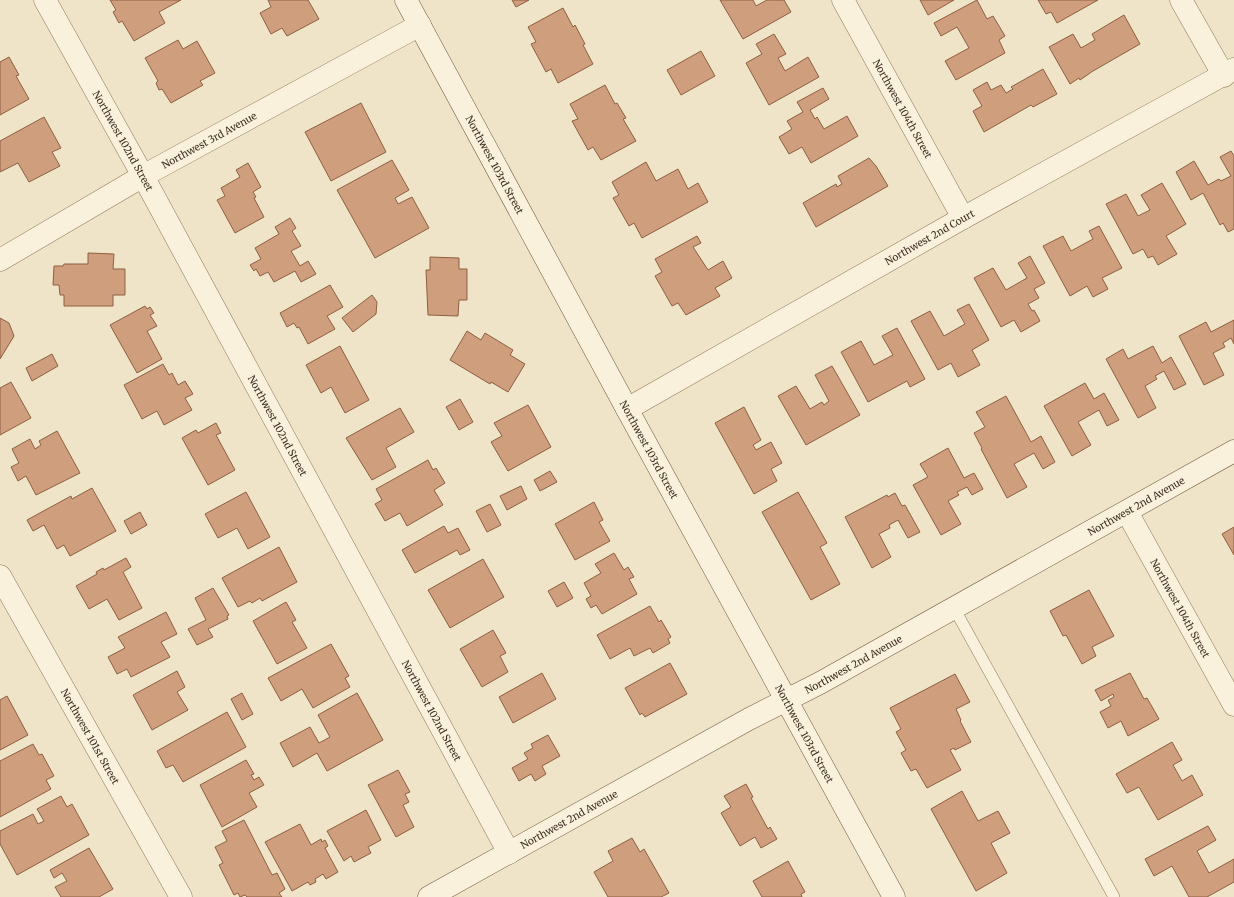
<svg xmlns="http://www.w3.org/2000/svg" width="1234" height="897" font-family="Merriweather,serif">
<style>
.building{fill:#cf9f7d;stroke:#8d5f41}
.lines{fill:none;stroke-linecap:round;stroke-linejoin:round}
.lane-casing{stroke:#8d765c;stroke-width:12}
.street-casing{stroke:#8d765c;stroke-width:23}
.secondary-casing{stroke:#6f573f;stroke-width:23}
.lane{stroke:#faf1dc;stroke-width:11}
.street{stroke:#faf1dc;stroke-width:22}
.secondary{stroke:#faf1dc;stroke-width:22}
.labels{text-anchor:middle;stroke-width:3.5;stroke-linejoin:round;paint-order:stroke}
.street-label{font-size:10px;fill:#3d2e20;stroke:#f7eed8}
</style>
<rect width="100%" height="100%" fill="#f0e4c8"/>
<g class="building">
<polygon points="110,0 181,0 159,12 165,23 134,41 122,21 119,23 113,12 116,10"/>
<polygon points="268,0 308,0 319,19 287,36 282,28 271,34 260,13 271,7"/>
<polygon points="512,0 529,0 516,7"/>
<polygon points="720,0 753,0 756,6 767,0 784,0 791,12 743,39"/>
<polygon points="920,0 954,0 928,15"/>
<polygon points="977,0 987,19 993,16 1005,36 999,40 1005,53 956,80 945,61 969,48 957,27 941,36 934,23"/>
<polygon points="1038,0 1098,0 1057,23 1051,12 1046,14"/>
<polygon points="563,8 573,27 575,25 585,44 583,45 593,64 558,83 551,69 546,72 531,44 536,42 528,27"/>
<polygon points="1124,15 1140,44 1093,71 1080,80 1079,78 1070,84 1049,47 1073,34 1081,48 1095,40 1092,34"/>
<polygon points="774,34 786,54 778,58 785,71 808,57 819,77 769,105 746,63 762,54 756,44"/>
<polygon points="178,40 183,49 197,41 215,73 200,81 203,85 171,103 162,89 159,90 156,83 158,81 145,58"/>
<polygon points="701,51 715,76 681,95 667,70"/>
<polygon points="9,57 19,75 16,76 29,99 0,115 0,62"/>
<polygon points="1043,69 1057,94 1033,107 1031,105 984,132 973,111 982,106 973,90 987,82 991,90 1001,85 1006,93 1013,89 1011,87"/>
<polygon points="605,85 615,104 617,103 626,118 623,119 636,141 601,160 593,147 588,150 572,121 578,119 570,104"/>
<polygon points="823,88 829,99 810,110 815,119 817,117 824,129 847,116 858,136 811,163 802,147 789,154 779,137 792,129 787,121 803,112 797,102"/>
<polygon points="361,103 386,152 331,181 305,132"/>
<polygon points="44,117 61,148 52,152 60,166 29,182 18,163 0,172 0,141"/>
<polygon points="1231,151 1234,156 1234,229 1228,232 1223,223 1220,225 1203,193 1191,200 1176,172 1194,161 1208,185 1219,179 1221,181 1231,176 1220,157"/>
<polygon points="869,158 876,166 888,186 816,227 803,203 836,184 837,187 842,184 838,176"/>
<polygon points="392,160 409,190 395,198 398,204 412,197 429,228 375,258 337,190"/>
<polygon points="646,162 656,181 678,169 688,189 698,183 708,202 642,238 634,223 629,226 613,198 619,195 612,182"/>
<polygon points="248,163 261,187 253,192 256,197 254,198 264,217 235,233 217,200 225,196 221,188 240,177 236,170"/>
<polygon points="1162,183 1186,224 1166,236 1177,254 1158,265 1153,256 1148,258 1143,249 1133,254 1106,204 1126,194 1138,216 1150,210 1141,195"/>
<polygon points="290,218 296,228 292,231 301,246 291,251 300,266 308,261 316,274 301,282 295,271 274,282 268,272 260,276 256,269 254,271 250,265 261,259 255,248 279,234 275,227"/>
<polygon points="1099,226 1122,268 1102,278 1108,289 1093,297 1087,286 1070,296 1043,246 1063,236 1071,251 1093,239 1089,231"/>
<polygon points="697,236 701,243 693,247 708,270 723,261 732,278 715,288 720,296 686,315 678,303 672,306 655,276 662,272 655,259"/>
<polygon points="88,253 114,254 113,269 125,269 125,295 113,295 113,306 64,306 64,295 60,295 59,285 53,285 54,266 63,266 64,264 88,264"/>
<polygon points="1030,256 1045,283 1034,289 1039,298 1028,304 1032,311 1034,310 1040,321 1021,332 1014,320 1001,327 974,278 993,268 1006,290 1027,278 1018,263"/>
<polygon points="430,257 459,258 459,269 467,269 467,300 459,300 458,316 428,315 426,270 430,270"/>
<polygon points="330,285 343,307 327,316 335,329 308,344 299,327 297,328 294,323 287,327 280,313"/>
<polygon points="372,295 377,302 376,314 353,332 342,318"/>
<polygon points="969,304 989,340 972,350 980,365 958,377 951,363 938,370 911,321 930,311 944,336 965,324 957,310"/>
<polygon points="145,306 147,309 150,307 154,313 150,315 157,326 147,331 162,359 137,373 110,325"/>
<polygon points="0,318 9,323 14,336 0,359"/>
<polygon points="1234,320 1234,344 1231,338 1223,343 1225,347 1213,353 1224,375 1204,385 1179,336 1206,322 1211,332"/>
<polygon points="897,328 925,379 910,387 907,381 868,402 841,352 861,341 874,365 893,355 882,336"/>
<polygon points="467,331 481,340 485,333 513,350 510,355 525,364 508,392 491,382 490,384 450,360"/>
<polygon points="340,346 369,400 345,413 331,387 321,393 306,365"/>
<polygon points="1153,346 1162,363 1171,357 1186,384 1174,390 1164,371 1155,376 1157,379 1145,386 1156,408 1138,418 1106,359 1123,349 1128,359"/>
<polygon points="52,354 58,366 32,381 26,368"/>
<polygon points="163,364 169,375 172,373 178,385 185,381 193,394 185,398 192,410 164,425 157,411 142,419 124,385"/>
<polygon points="832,366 860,415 806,445 778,396 796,386 810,409 822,402 824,405 829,401 815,375"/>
<polygon points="11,382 31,418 0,435 0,388"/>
<polygon points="1085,383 1094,399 1104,393 1119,420 1107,426 1099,410 1078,422 1091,445 1072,456 1044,406"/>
<polygon points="1006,396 1031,442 1041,436 1055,462 1043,469 1034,453 1014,464 1027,487 1007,498 981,449 982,448 974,433 985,427 976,412"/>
<polygon points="460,399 473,422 459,430 446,407"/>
<polygon points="528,405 551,447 508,471 491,442 502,436 494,423"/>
<polygon points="744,407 761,440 753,445 756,450 771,442 782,463 771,469 777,481 754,494 715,423"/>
<polygon points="400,408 414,432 386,448 396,467 372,480 346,438"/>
<polygon points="216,423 221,433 216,435 235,470 208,485 182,438 196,430 198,433"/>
<polygon points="57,431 80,473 36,495 26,476 18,481 11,467 19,463 12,449 30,439 35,449 41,445 39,441"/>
<polygon points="948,448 964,478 974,473 983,489 972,495 967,487 957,492 959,495 948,501 961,524 941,535 913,485 928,477 920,464"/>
<polygon points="428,460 433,470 436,468 445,483 434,490 443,505 407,526 400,513 385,521 375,504 382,500 376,489"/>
<polygon points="550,471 557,482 540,491 534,480"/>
<polygon points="521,486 527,499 507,510 500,496"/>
<polygon points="92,488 116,531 70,556 64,545 57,549 44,525 33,531 27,520 71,496 72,499"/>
<polygon points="246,492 270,537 248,549 237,528 218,538 205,514"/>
<polygon points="798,492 827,543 820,547 840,584 811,600 762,512"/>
<polygon points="895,493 902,506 905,505 920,532 908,538 898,520 889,525 890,528 879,534 891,557 872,568 845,517 887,495 888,497"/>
<polygon points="594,502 603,520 599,522 610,541 575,560 555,524"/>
<polygon points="490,504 501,525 487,532 476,511"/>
<polygon points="140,512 147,525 131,534 124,521"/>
<polygon points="444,526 448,533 458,528 470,550 460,555 457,550 415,573 402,550"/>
<polygon points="1234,527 1234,555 1222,534"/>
<polygon points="279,547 297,582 262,601 260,598 252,603 250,601 238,607 222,578"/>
<polygon points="614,553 624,570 628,567 634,577 629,579 637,594 602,614 596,605 591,608 586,599 591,596 584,583 601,573 595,564"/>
<polygon points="126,558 131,567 123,572 142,608 119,620 107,599 89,609 76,586 97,574 96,572 103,568 104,570"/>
<polygon points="483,559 504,597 450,628 428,590"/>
<polygon points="564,582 573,598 557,607 548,591"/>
<polygon points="213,588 229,615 227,616 228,619 208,629 213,637 197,645 188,629 206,620 195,598"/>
<polygon points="1089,590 1114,636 1092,647 1096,656 1082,664 1066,635 1063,636 1050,611"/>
<polygon points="286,602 296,620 292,622 307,648 277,664 253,621"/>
<polygon points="650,606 659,622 661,620 671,637 668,639 670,643 653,653 650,648 634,656 630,648 610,659 597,635"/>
<polygon points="166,612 177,634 161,642 170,657 131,677 127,669 117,674 108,657 125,648 118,637"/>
<polygon points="493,630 506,653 500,656 508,672 482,687 460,649"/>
<polygon points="331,644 349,676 345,678 350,687 313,708 302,689 281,701 268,678"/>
<polygon points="670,663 687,694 645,717 642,713 640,715 625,688"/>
<polygon points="177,671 185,687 177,692 188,710 152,730 133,695"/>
<polygon points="542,673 556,699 513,723 499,697"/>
<polygon points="1130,673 1144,699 1147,698 1159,719 1128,736 1121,721 1108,728 1100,712 1111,706 1108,700 1114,697 1113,694 1101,701 1095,690"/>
<polygon points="955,674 970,702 956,709 961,720 960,721 971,742 955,750 954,748 950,750 961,770 927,788 916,769 911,771 901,753 906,750 896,732 901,729 890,708"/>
<polygon points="242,693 253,714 242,720 231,699"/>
<polygon points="357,693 383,740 327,771 317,753 293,767 280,743 310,727 319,743 330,737 318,715"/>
<polygon points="7,696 28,735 0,750 0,700"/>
<polygon points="227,712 246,747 183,782 173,765 166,768 157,751"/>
<polygon points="548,735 560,756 542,766 546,774 535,781 531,774 519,781 512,768 528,759 524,753 533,748 531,744"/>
<polygon points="1172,742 1182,760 1173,765 1182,781 1192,775 1203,795 1158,820 1139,787 1127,793 1116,774"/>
<polygon points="33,744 39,755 42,754 54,776 46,780 51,789 0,817 0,761"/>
<polygon points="246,760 254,774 251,775 254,780 259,777 264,785 249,793 257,807 222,827 200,785"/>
<polygon points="398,770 410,792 405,794 409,802 403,805 414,827 396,837 368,785"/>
<polygon points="746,784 753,797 751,798 768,829 770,827 777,839 761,848 755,837 740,846 721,813 731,807 724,796"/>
<polygon points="962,791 978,821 998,811 1010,833 991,843 1007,873 976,891 931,809"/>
<polygon points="61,796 67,807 72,804 89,835 17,875 0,844 0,831 33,814 38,824 44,821 37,809"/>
<polygon points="366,810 381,840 368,847 371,853 354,862 351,856 344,861 327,831"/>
<polygon points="244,820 272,875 277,873 285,889 279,893 282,897 247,897 245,895 240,897 238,893 234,895 219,865 223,863 215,847 227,841 222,831"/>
<polygon points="300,824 311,845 321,839 322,842 325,840 328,846 325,848 338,872 326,879 323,874 315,879 316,882 310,885 308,882 292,891 265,842"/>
<polygon points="1208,826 1216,840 1197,851 1209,873 1234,859 1234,882 1207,897 1189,897 1172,866 1154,876 1145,859"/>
<polygon points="632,838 640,852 644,849 669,893 661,897 608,897 594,872 613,861 608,851"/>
<polygon points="89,848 113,889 99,897 61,897 55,887 67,881 62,873 54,878 50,870"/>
<polygon points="788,861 805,892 801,894 802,897 762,897 753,881"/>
</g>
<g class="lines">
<g class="lane-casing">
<polyline id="lane" points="954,608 1114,897"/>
</g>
<g class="street-casing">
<g id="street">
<path id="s1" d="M45,0l98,176 366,677"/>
<path id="s2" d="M843,0l120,218"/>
<polyline points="1181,0 1224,76"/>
<path id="s3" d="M0,260l143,-84 277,-151"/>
<path id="s4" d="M627,409l336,-191 271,-149"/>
<path id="s5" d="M1127,512l107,193"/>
<path id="s6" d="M0,576l181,321"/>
</g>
</g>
<g class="secondary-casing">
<g id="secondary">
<path id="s7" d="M406,0l221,409 267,488"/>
<path id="s8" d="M429,897l320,-178 71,-36 414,-232"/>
</g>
</g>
<use href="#lane" class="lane"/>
<use href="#street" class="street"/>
<use href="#secondary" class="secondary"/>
</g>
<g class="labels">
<g class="street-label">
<text dy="4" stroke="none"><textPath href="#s2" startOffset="124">Northwest 104th Street</textPath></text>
<text dy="4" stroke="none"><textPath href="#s3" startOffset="241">Northwest 3rd Avenue</textPath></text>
<text dy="4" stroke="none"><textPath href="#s1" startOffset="161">Northwest 102nd Street</textPath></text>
<text dy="4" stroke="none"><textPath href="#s7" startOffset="187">Northwest 103rd Street</textPath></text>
<text dy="4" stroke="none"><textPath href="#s4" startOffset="348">Northwest 2nd Court</textPath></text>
<text dy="4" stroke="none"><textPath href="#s1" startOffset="485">Northwest 102nd Street</textPath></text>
<text dy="4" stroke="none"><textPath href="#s7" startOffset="511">Northwest 103rd Street</textPath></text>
<text dy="4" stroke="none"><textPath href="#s8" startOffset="808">Northwest 2nd Avenue</textPath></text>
<text dy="4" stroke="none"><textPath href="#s5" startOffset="110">Northwest 104th Street</textPath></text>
<text dy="4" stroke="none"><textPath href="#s8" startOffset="484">Northwest 2nd Avenue</textPath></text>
<text dy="4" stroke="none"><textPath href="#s1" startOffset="809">Northwest 102nd Street</textPath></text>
<text dy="4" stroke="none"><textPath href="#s7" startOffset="835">Northwest 103rd Street</textPath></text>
<text dy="4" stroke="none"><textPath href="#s6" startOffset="184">Northwest 101st Street</textPath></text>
<text dy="4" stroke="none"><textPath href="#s8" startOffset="160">Northwest 2nd Avenue</textPath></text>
</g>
</g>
</svg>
